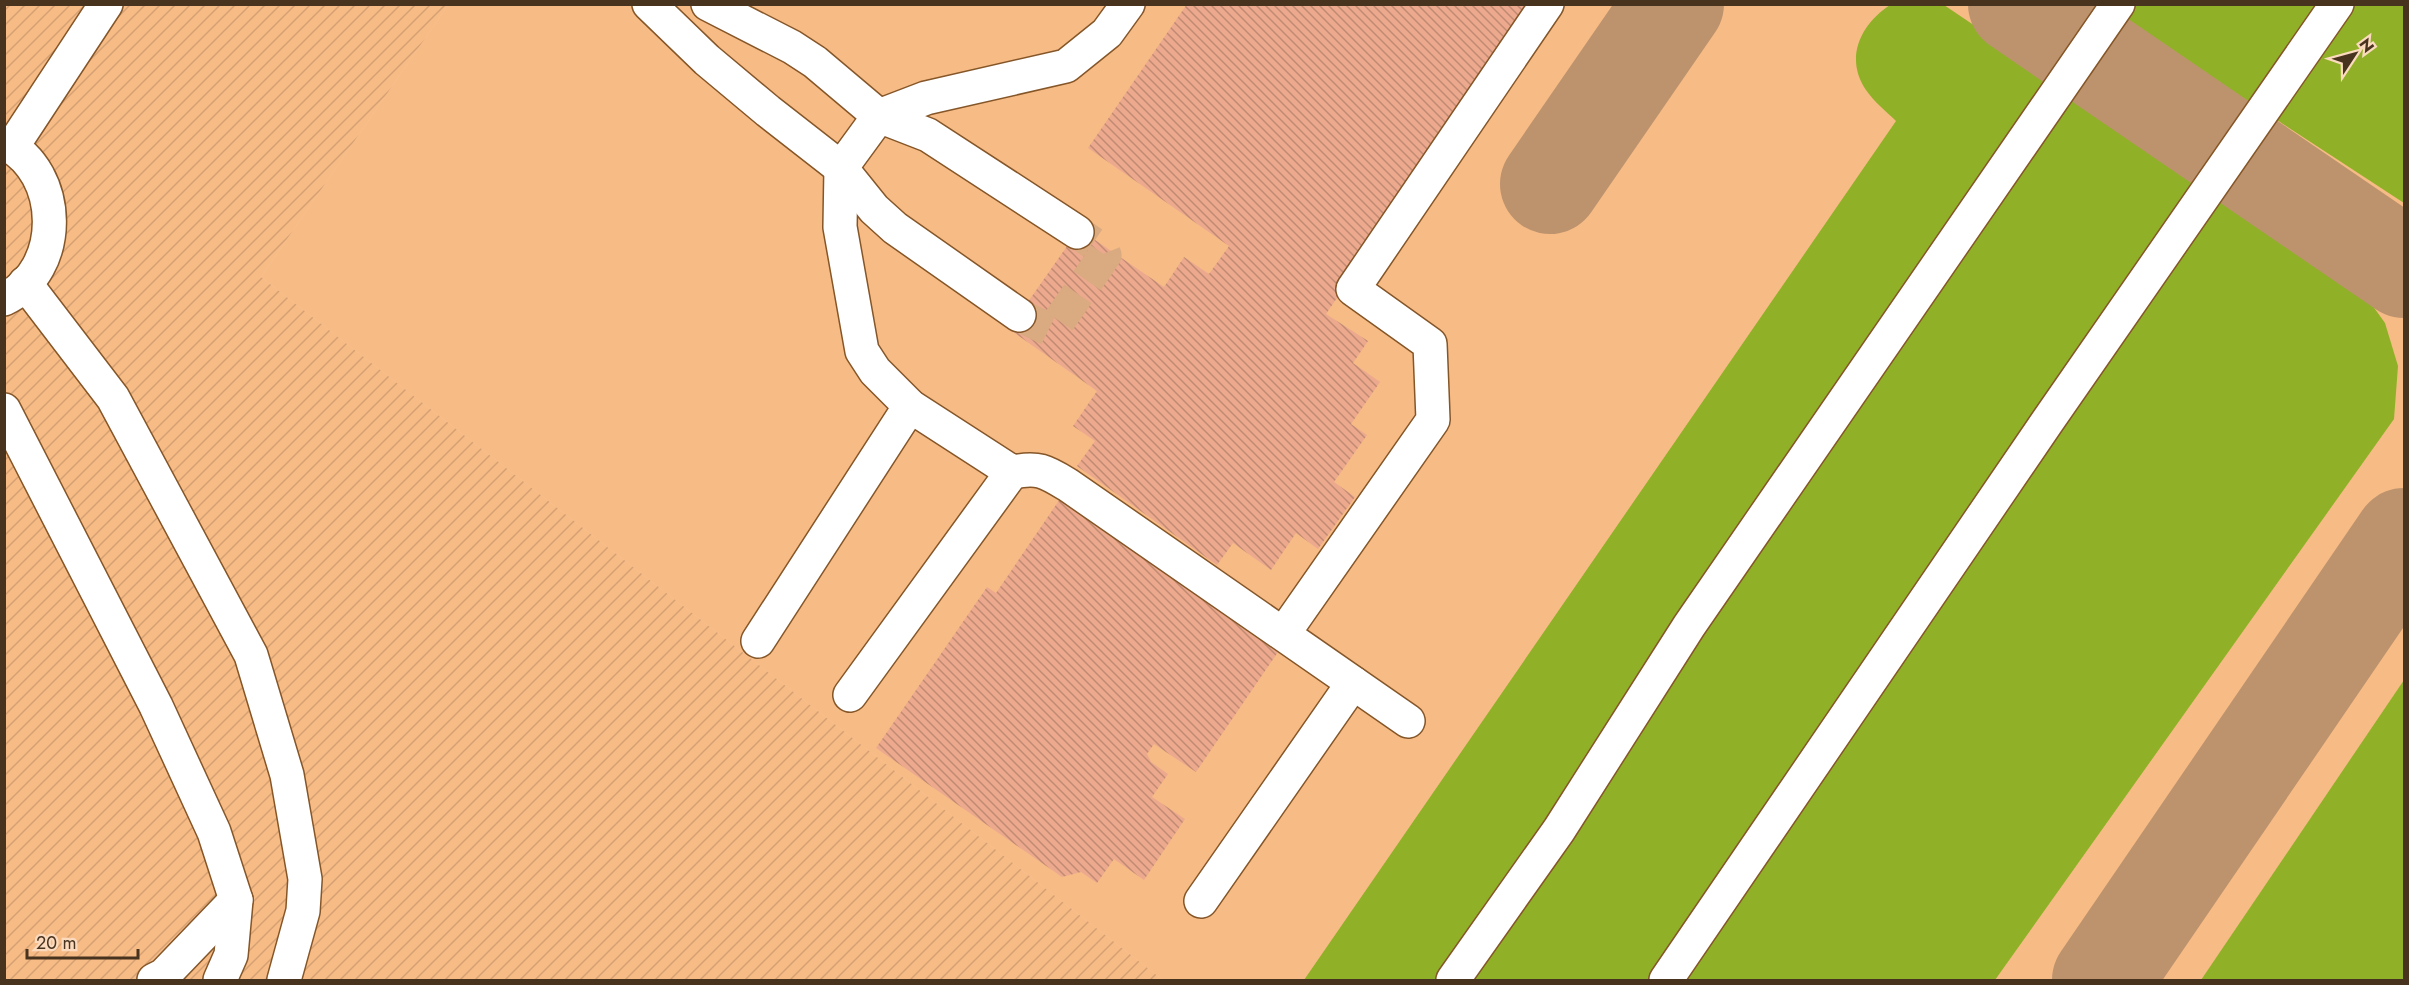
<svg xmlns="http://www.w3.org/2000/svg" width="2409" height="985" font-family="Jost,sans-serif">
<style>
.built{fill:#f7bb86}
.industrial{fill:url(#industrial-furrows)}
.green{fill:#90b127}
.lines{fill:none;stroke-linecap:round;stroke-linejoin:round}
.taxiway{stroke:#bd936d;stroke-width:100}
.building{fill:url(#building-back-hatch)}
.minor-tunnel{stroke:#daaa80;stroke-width:33;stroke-dasharray:33 16;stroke-linecap:butt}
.minor-casing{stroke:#855628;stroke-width:36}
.minor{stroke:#fff;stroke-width:33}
</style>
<defs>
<pattern id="industrial-furrows" width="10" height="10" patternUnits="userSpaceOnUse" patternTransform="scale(1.5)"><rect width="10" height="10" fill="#f7bb86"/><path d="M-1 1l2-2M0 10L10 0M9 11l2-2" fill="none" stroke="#d5a173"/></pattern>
<pattern id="building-back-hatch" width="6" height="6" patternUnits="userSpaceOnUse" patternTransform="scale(1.5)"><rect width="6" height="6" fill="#eca98e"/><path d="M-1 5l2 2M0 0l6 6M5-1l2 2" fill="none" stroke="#c18a73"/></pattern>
</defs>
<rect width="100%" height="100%" fill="#fec898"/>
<polygon class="built" points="448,5 2404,5 2404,980 1163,980 261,277"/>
<polygon class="industrial" points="5,4 448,5 261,277 1163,980 5,980"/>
<g class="green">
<path d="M1890,5h54l413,279 28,39 13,43 -4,53 -399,561h-691l592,-859c-10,-10 -22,-19 -30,-31 -22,-32 -5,-66 24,-85z"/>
<polygon points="2101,5 2404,5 2404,203"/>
<polygon points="2404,680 2404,980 2201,980"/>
</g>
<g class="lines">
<g class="taxiway">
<polyline points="2018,4 2404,268"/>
<polyline points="1550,184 1674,4"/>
<polyline points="2102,980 2404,538"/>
</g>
</g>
<g class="building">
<polygon points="1187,4 1539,4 1326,314 1368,341 1353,363 1380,382 1351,424 1367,435 1334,482 1355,497 1318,549 1296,533 1271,570 1233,543 1217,565 1077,466 1095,441 1073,426 1097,391 1009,329 1079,229 1164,287 1184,257 1209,274 1229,246 1088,148"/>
<polygon points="1062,496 1243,622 1247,631 1278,652 1196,772 1154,744 1147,754 1151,762 1168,774 1152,797 1185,819 1144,880 1114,859 1097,883 1081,872 1062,877 876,748 987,587 996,593"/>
</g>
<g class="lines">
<polyline class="minor-tunnel" points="1019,315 1052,331 1105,255 1103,250 1077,232"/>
<g class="minor-casing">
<g id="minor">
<polyline points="649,4 707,60 768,111 841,168 874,209 895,228 1019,315"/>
<polyline points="708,4 792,47 815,62 879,116 928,135 1077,232"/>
<path d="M1128,4l-21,29 -41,33 -140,32 -47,18 -38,52 -1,59 22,124 13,20 35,35 102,66c27,-5 33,-1 56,13l340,236"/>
<path d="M4,143c60,29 61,128 0,156"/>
<polyline points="12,147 106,4"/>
<polyline points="25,283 113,398 251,655 287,775 305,879 303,911 284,980"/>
<polyline points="4,410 156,706 214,832 236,900 231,955 220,980"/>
<polyline points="1293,620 1433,420 1430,344 1353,289 1547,4"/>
<polyline points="758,641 910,406"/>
<polyline points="850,695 1012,472"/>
<polyline points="1201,901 1353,683"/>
<polyline points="154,980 164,975 236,900"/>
<polyline points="1453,980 1559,830 1689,626 2118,4"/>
<polyline points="1666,980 2047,422 2337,4"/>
</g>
</g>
<use href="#minor" class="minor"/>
</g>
<rect width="2409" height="985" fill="none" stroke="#48331f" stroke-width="12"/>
<g transform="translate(2355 54) rotate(54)" stroke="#fbdabe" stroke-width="4.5" paint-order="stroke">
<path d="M0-4.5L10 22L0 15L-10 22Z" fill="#48331f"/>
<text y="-9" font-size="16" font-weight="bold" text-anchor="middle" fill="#48331f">N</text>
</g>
<path d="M27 949v9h111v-9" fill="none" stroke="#48331f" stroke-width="3"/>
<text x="36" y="949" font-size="18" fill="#48331f" stroke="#fbdabe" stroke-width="4.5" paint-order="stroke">20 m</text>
</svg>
